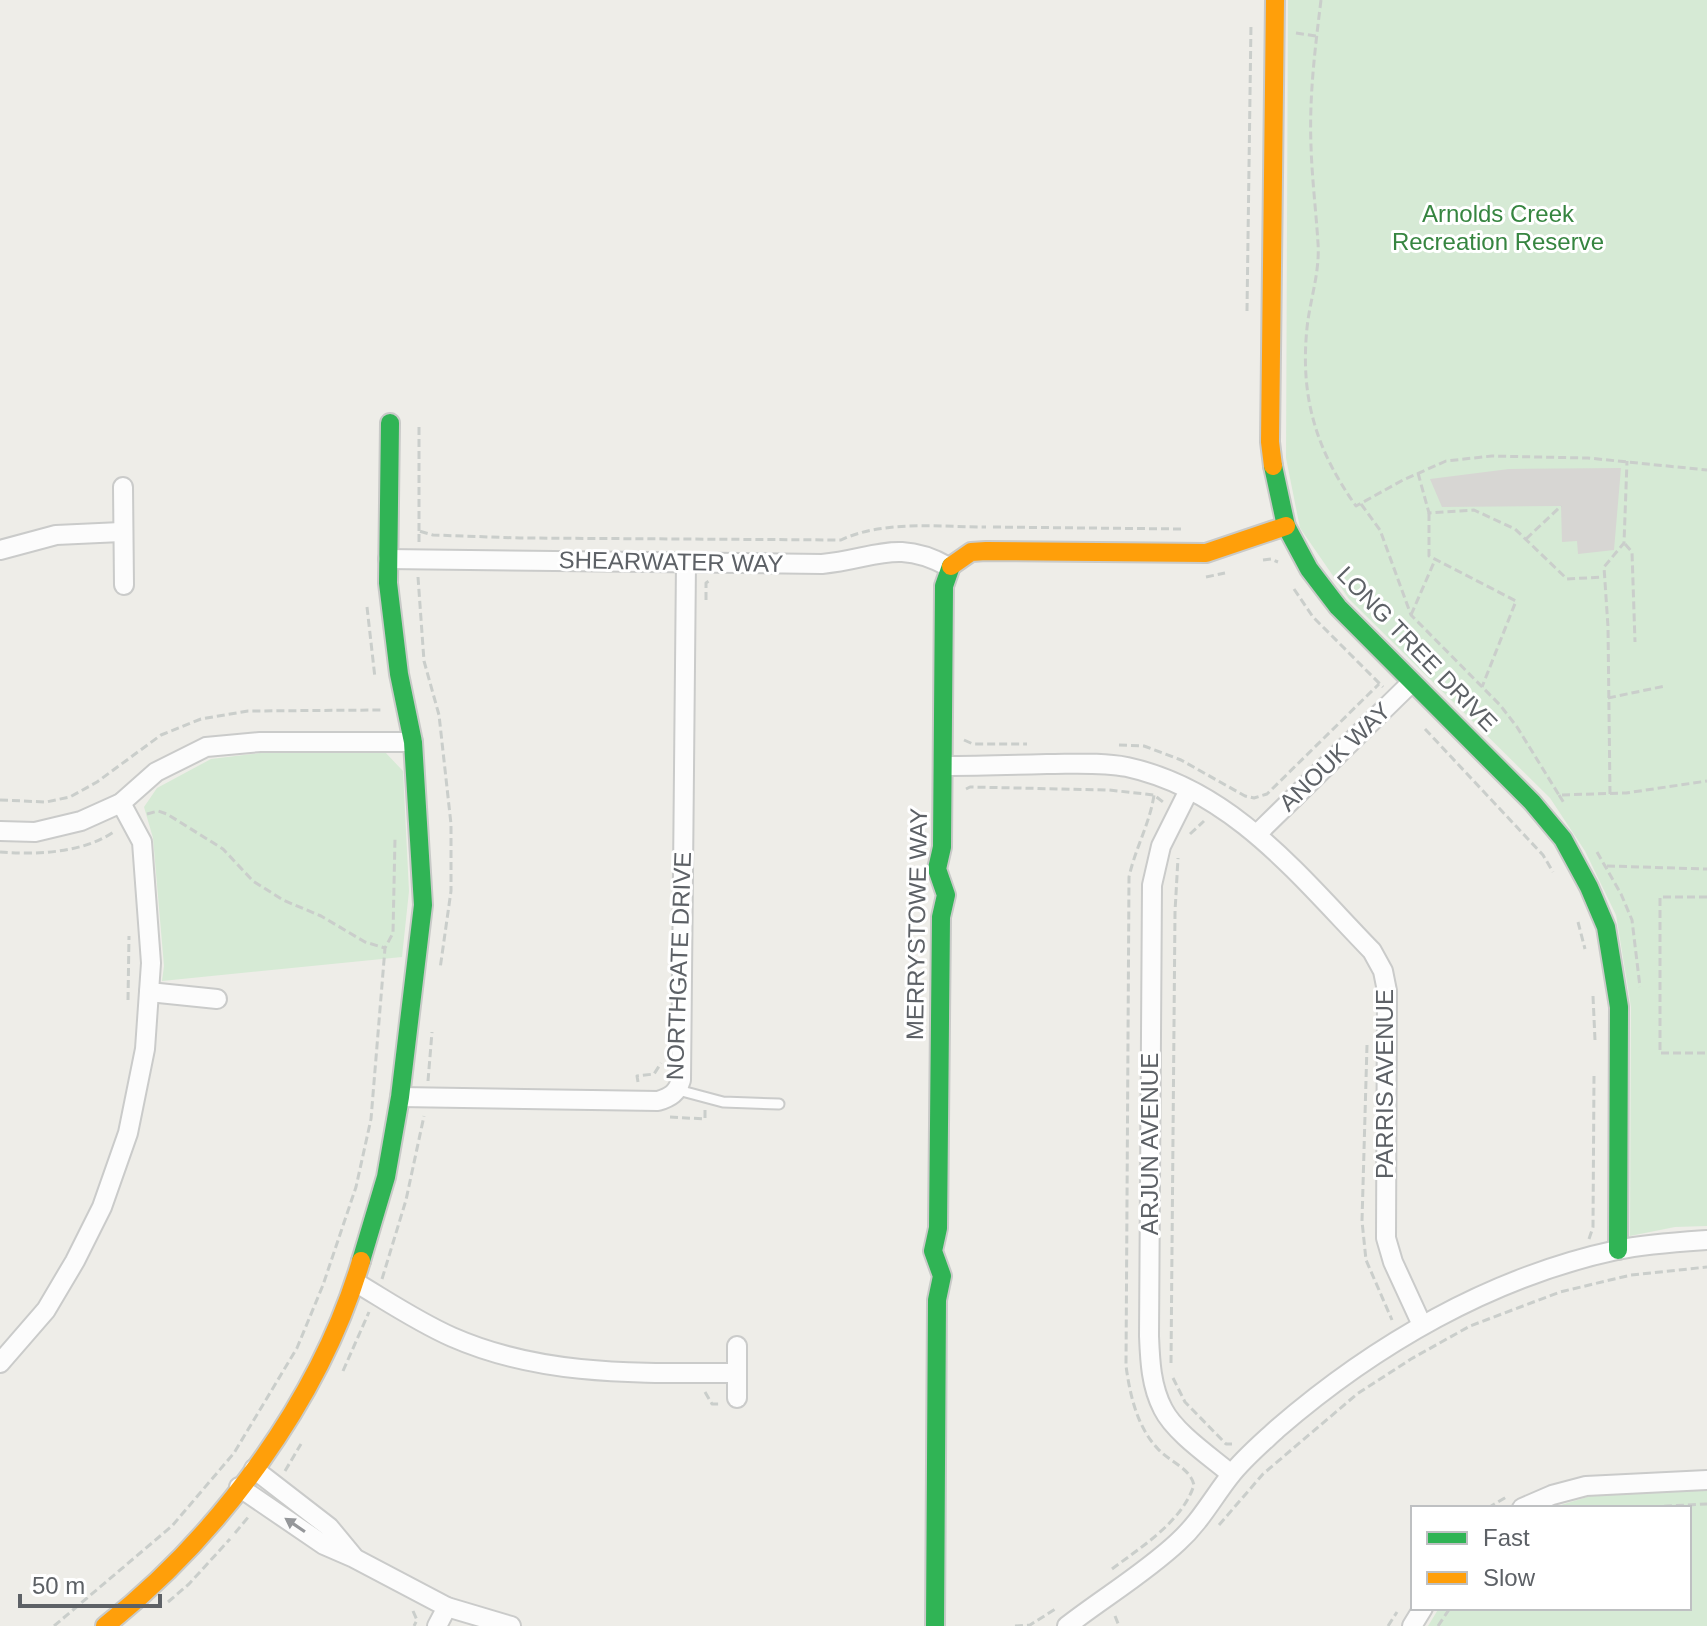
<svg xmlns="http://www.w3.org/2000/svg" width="1707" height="1626" font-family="Arial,sans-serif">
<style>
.green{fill:#d6ead5}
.building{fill:#d7d6d3}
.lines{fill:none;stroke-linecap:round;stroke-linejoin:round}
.lane-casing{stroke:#cacbca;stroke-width:13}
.street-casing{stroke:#cacbca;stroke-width:22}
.fast-casing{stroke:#c9cac8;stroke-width:22}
.slow-casing{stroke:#c9cac8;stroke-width:22}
.path{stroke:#cacecb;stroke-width:3;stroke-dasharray:8 4;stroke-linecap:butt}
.lane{stroke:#fcfcfc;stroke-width:9}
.street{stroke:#fcfcfc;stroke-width:18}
.fast{stroke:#30b455;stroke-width:18}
.slow{stroke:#ff9f0a;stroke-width:18}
.oneway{fill:#95979a}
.labels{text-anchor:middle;stroke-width:6;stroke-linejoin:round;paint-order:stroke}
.park-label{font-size:24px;fill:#368540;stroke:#fff}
.street-label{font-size:24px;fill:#5d6166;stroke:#fff}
</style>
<rect width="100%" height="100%" fill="#eeede8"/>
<g class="green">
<polygon points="1288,0 1707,0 1707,1226 1675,1227 1630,1236 1631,1007 1616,915 1585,851 1550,798 1349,599 1300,528 1286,458"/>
<polygon points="268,752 385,752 403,771 409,891 402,957 162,981 164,966 153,838 144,807 157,788 211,759"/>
<polygon points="1707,1489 1707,1626 1428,1626 1439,1608 1689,1608 1689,1508 1551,1508 1594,1495"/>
</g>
<polygon class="building" points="1621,468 1614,550 1578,554 1577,541 1562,542 1561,506 1442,507 1430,479 1509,469"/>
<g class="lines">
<g class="lane-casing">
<polyline id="lane" points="678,1090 723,1102 779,1104"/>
</g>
<g class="street-casing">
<g id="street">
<polyline points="123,487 124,585"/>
<polyline points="0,550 56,535 121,532"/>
<path d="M388,559l434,5c53,-5 75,-26 127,3"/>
<path d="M943,766c35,0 70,-1 104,-2 27,0 54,-2 80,3 106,23 173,110 245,184l11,20 4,20 -1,247 7,24 29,63"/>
<path d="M1189,790l-28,56 -9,39 -3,451c1,25 2,50 14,73 12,24 48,48 68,65"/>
<polyline points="0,831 35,832 81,821 121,803 156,772 206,747 260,742 413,742"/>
<polyline points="1258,833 1412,682"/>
<polyline points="149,992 217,999"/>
<path d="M400,1097l258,4c13,-4 19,-8 23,-21l5,-517"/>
<path d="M355,1282c32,19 63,40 97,55 91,40 188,36 285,36"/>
<polyline points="737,1346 737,1398"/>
<polyline points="0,1363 46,1310 75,1261 102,1207 128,1133 145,1049 151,963 142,842 121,803"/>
<polyline points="254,1469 329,1527 353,1556"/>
<polyline points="239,1487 324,1545 354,1558 447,1607 511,1626"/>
<polyline points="1522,1508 1552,1495 1586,1486 1707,1480"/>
<polyline points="437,1626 447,1607"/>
<path d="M1067,1626c36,-28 78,-53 111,-84 22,-20 34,-43 52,-66 13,-17 32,-33 47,-47 97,-84 214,-152 340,-179 29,-6 61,-8 90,-10"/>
<polyline points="1412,1626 1423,1608"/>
</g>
</g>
<g class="fast-casing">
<g id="fast">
<polyline points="1273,466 1286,526 1309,569 1338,607 1532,802 1563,839 1589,887 1606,927 1619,1007 1618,1250"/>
<polyline points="361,1261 386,1177 400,1097 423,905 413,742 399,674 388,583 390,423"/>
<polyline points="935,1626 937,1300 942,1276 933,1251 938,1228 941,917 946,895 937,869 942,847 944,586 951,566"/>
</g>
</g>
<g class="slow-casing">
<g id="slow">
<polyline points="1273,466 1270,442 1275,0"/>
<polyline points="951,566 971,552 986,551 1206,553 1286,526"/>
<path d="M105,1626c113,-89 215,-226 256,-365"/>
</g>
</g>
<g class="path">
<path d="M1321,0c-6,49 -12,97 -10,146 1,33 5,65 7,97 2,30 -8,56 -11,85 -7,69 9,122 49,178l47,-26 43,-19 46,-5 96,2 119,12"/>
<polyline points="1296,33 1316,36"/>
<polyline points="1247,311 1251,23"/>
<polyline points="1418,473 1429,513 1474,510 1515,529 1567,579 1603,577"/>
<polyline points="1361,504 1380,530 1411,615 1500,705 1517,727 1559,795 1626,793 1707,781"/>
<polyline points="1429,513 1429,556 1516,601 1482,687"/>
<polyline points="993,527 1182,529"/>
<polyline points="419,531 419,423"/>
<polyline points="1526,539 1561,506"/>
<path d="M419,542v-11l14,4 87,3 321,2c42,-20 99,-13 145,-13"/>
<polyline points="1625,544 1632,552 1635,642"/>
<polyline points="1263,560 1271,559 1278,562"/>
<polyline points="418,577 424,661 439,715 451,824 451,891 440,969"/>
<polyline points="1206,577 1225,573"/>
<polyline points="1294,589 1313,617 1383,687"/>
<polyline points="706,600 706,583 709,581"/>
<polyline points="367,607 375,678"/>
<polyline points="1411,615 1435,560"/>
<polyline points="1608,698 1665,686"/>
<polyline points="1425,729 1543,855 1553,872"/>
<polyline points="964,740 973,744 1027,744"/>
<polyline points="1119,745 1144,746 1181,760 1245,796 1254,798 1267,794 1379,684"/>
<polyline points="966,789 970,787 1109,790 1154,795 1163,802"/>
<polyline points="1610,794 1608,627 1604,567 1624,543 1627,461"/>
<polyline points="1559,795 1564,803"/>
<polyline points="0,800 46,802 70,797 97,782 161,735 201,719 248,711 382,710 382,712"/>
<polyline points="147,814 158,811 167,814 223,849 253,881 283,900 321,916 365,942 385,948"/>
<polyline points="1190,834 1204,821"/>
<path d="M0,852c37,3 84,1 115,-21"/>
<polyline points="1597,852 1621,894 1632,920 1640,987"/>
<polyline points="1607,866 1707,869"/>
<polyline points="1707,897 1660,897 1660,1053 1707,1053"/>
<polyline points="1578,922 1585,949"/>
<polyline points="1593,996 1595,1040"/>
<polyline points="128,1000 129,936"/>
<polyline points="1367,1045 1362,1221 1366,1260 1392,1320"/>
<polyline points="428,1081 432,1032"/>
<polyline points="638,1082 637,1076 654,1074 661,1063"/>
<polyline points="670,1117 705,1119 705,1110"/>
<polyline points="1589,1239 1593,1227 1594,1076"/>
<polyline points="382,1279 406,1200 424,1116"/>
<polyline points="1171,1363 1175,912 1178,858"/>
<polyline points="343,1371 369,1312"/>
<polyline points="1173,1378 1185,1402 1226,1444 1232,1444"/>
<polyline points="705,1392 712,1404 719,1404"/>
<polyline points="285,1471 301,1444"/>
<polyline points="1488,1508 1508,1496"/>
<polyline points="1628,1508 1707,1504"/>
<polyline points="1219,1525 1263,1474 1357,1394 1411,1359 1470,1326 1560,1292 1631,1275 1707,1267"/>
<polyline points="235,1533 250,1515"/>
<path d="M1112,1569c29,-22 70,-47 82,-84 -4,-17 -24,-23 -36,-36 -21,-22 -28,-54 -32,-83l3,-489c6,-28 21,-54 25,-82"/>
<polyline points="168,1602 189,1584 230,1539"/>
<polyline points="413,1611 417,1620 414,1626"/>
<polyline points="1115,1616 1119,1626"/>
<polyline points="54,1626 172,1526 234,1453 297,1348 323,1285 356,1187 371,1119 385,948 393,933 395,838"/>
<polyline points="1015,1626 1030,1625 1057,1608"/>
<polyline points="1388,1626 1397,1612"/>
<polyline points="1438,1626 1450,1608"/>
</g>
<use href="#lane" class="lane"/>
<use href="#street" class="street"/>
<use href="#fast" class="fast"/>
<use href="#slow" class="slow"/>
</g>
<defs><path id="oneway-solid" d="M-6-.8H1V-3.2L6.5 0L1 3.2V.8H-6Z" transform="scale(2)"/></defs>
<use class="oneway" href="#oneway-solid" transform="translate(295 1525) rotate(-146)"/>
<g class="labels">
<g class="park-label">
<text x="1498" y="222">Arnolds Creek<tspan x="1498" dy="28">Recreation Reserve</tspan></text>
</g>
<g class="street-label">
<text transform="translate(671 562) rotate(1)" y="8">SHEARWATER WAY</text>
<text transform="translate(1417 649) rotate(46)" y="8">LONG TREE DRIVE</text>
<text transform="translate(1335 757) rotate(-44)" y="8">ANOUK WAY</text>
<text transform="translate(917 924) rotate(-89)" y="8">MERRYSTOWE WAY</text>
<text transform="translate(679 966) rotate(-88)" y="8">NORTHGATE DRIVE</text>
<text transform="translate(1385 1084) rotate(-90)" y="8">PARRIS AVENUE</text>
<text transform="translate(1150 1144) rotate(-90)" y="8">ARJUN AVENUE</text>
</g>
</g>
<rect x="1411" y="1506" width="280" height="104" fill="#ffffff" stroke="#bec0c2" stroke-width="2"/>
<rect x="1427" y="1532" width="40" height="12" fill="#30b455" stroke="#bec0c2" stroke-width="2"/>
<text x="1483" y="1546" font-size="24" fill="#5d6166">Fast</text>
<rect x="1427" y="1572" width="40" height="12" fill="#ff9f0a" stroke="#bec0c2" stroke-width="2"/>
<text x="1483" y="1586" font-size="24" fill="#5d6166">Slow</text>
<path d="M20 1594v12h140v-12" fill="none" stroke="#5d6166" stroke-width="4"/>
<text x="32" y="1594" font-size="24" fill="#5d6166" stroke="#ffffff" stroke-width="6" paint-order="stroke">50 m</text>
</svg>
